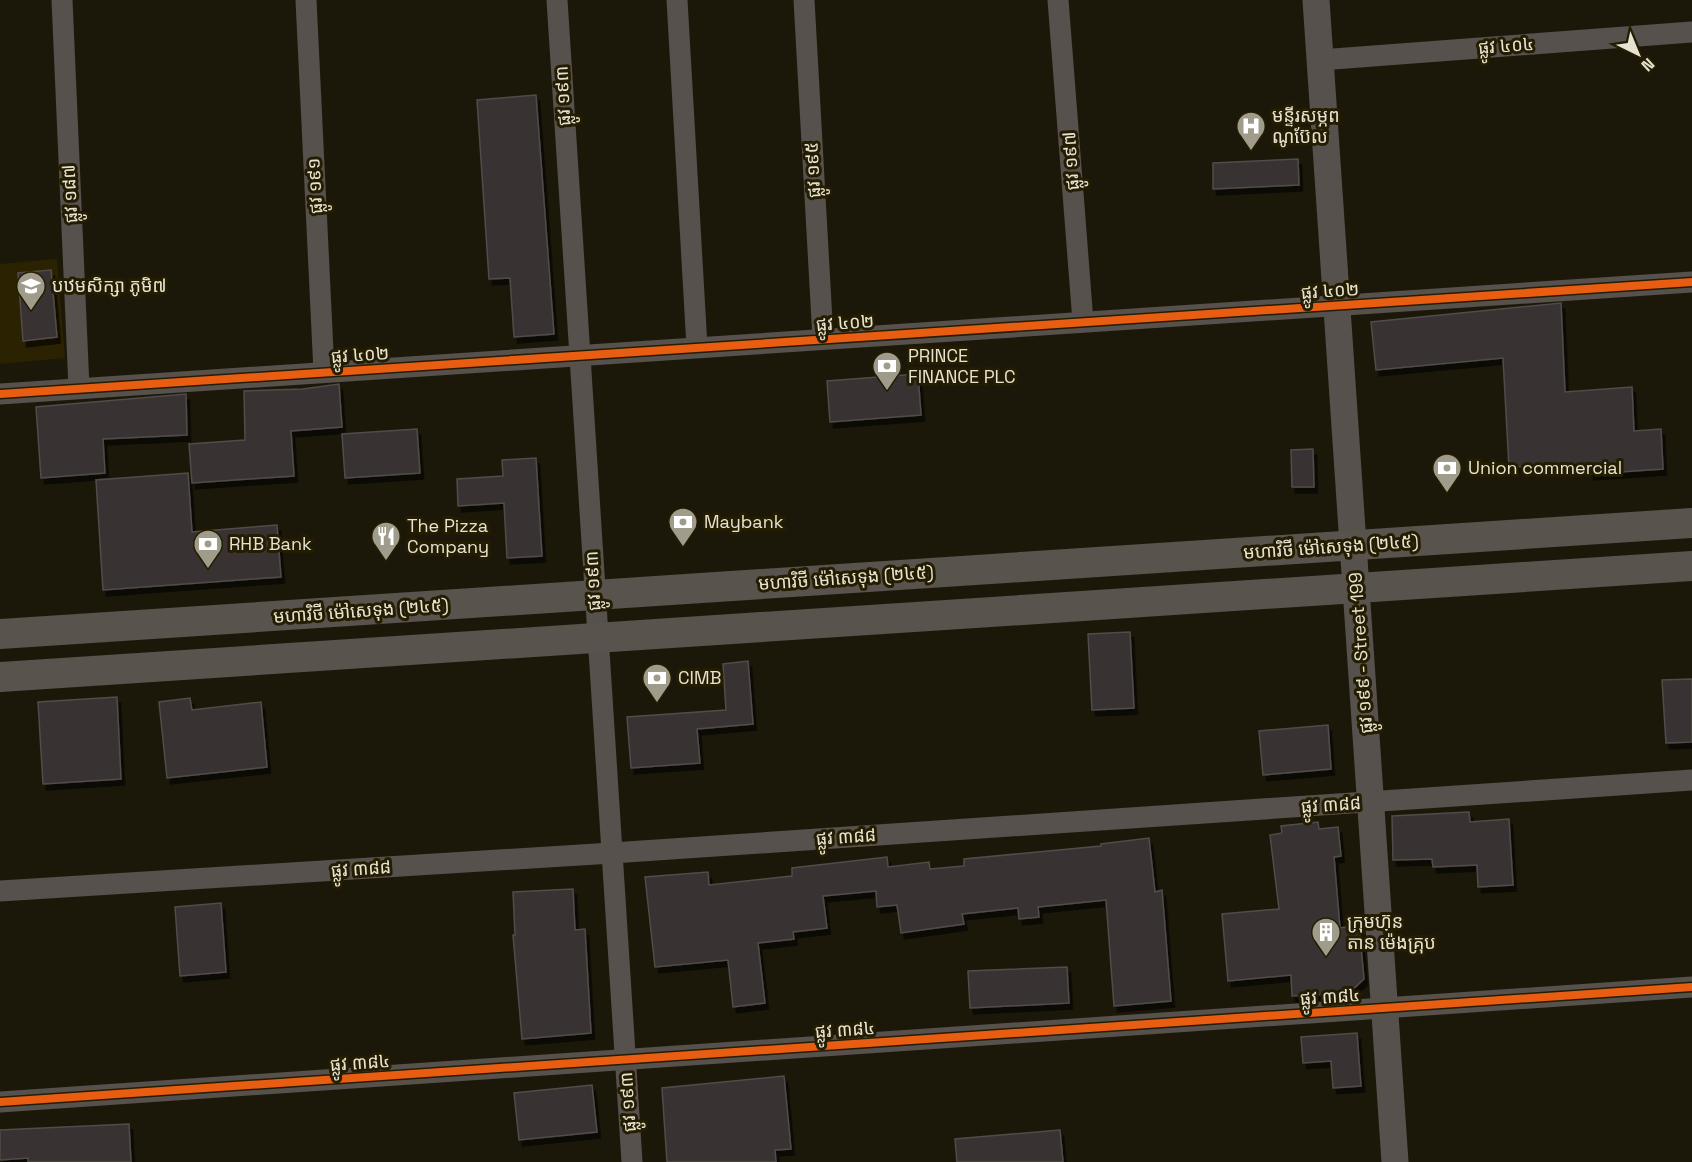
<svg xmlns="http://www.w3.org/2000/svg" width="1692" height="1162" font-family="'Space Grotesk','Noto Sans Khmer',sans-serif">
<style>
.built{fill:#2b2201}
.building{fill:#393133;stroke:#514c4a;stroke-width:1.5;filter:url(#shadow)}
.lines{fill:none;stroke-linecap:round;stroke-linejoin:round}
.minor{stroke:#56514c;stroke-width:21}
.tertiary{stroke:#56514c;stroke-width:27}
.secondary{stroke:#58534c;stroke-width:30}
.cycleway-casing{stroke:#241d01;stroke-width:11}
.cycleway{stroke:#e95d12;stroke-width:8}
.labels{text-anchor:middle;stroke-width:6;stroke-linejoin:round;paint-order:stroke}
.street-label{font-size:18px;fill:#e7e3d2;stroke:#241d01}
.poi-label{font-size:18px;fill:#e7e3d2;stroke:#241d01;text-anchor:start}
</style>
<defs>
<filter id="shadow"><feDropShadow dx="3.5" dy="6" stdDeviation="0" flood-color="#0009"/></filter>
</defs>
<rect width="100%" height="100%" fill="#1c1809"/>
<polygon class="built" points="57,259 65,358 0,364 0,264"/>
<g class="building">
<polygon points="536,95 554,334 514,337 510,278 489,279 477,100"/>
<polygon points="1298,159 1299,185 1213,189 1213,163"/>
<polygon points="51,270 57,337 23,341 18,273"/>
<polygon points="1561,303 1565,392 1632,387 1634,431 1661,429 1663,469 1590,474 1590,465 1509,467 1503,358 1376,370 1371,322"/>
<polygon points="918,374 921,415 830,422 827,381"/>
<polygon points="339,384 342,427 291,431 294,476 192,483 189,444 245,440 244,391 303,389"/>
<polygon points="186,394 187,435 103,439 105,473 41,478 36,407"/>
<polygon points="417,429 420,473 345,478 342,434"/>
<polygon points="1313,449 1314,487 1292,487 1291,450"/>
<polygon points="536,458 542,556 507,558 504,503 458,506 457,479 503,476 502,460"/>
<polygon points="188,473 192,532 277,525 281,577 103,590 96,480"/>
<polygon points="1130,632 1134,708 1092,710 1088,634"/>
<polygon points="748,661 753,724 697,729 700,763 631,768 627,717 726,710 723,664"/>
<polygon points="1692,679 1692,742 1666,743 1662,680"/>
<polygon points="117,697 121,779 43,784 38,702"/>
<polygon points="190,698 192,710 261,702 267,767 167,778 159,702"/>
<polygon points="1328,725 1331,769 1263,775 1259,731"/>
<polygon points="1469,812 1470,822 1509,819 1513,885 1478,887 1477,865 1433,867 1432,859 1393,860 1392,816"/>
<polygon points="1318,822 1319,829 1338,827 1341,856 1334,857 1340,928 1359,925 1364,979 1349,993 1292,996 1291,975 1228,981 1222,914 1279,909 1270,835 1282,833 1281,826"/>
<polygon points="1149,838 1155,892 1162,890 1171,1001 1114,1006 1106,900 1038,907 1039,917 1019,919 1018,908 962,914 964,924 901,933 897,905 877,907 876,891 823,896 827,928 793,932 794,939 758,943 765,1003 733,1007 728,960 655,967 645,877 708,872 709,885 792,876 792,868 887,857 888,867 929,862 930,869 964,866 964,859 1101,846 1101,844"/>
<polygon points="573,889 575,930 585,929 591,1033 522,1039 513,935 515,935 513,892"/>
<polygon points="221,903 226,972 180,976 175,907"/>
<polygon points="1067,967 1069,1003 970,1008 968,971"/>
<polygon points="1357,1033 1361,1086 1333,1088 1331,1061 1303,1063 1301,1037"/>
<polygon points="784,1076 791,1149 775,1150 776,1162 667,1162 662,1088"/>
<polygon points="592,1085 597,1132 519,1140 514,1093"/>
<polygon points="129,1124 131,1162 28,1162 28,1158 0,1160 0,1130"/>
<polygon points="1060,1130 1063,1162 957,1162 955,1139"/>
</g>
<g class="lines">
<g class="minor">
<polyline points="62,0 79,388"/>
<polyline points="306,0 324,372"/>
<polyline points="557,0 632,1162"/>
<polyline points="677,0 697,347"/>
<polyline points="804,0 823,339"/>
<polyline points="1058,0 1083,322"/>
<polyline points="1320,60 1692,32"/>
<polyline points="0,394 1692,282"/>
<polyline points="0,891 612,853 1692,780"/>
<polyline points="0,1102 1692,987"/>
</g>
<polyline class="tertiary" points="1316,0 1395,1162"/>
<g class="secondary">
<polyline points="0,634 1692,523"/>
<polyline points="0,677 1692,566"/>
</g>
<g class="cycleway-casing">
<g id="cycleway">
<polyline points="0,394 1692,282"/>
<polyline points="0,1102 1692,987"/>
</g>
</g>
<use href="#cycleway" class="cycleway"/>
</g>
<defs>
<g id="hospital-pin" transform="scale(1.5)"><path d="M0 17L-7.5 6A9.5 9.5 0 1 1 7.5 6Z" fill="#a09c8c" stroke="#241d01"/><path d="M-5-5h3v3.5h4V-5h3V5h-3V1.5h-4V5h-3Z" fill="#fff"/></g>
<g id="school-pin" transform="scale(1.5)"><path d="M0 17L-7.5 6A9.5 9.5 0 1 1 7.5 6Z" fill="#a09c8c" stroke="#241d01"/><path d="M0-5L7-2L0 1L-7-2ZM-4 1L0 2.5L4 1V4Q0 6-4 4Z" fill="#fff"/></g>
<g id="bank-pin" transform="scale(1.5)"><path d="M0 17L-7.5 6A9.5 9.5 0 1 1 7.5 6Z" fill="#a09c8c" stroke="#241d01"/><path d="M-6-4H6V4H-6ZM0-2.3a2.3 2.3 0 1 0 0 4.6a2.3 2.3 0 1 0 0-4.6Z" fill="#fff"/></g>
<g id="restaurant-pin" transform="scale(1.5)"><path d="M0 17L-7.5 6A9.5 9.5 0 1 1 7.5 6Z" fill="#a09c8c" stroke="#241d01"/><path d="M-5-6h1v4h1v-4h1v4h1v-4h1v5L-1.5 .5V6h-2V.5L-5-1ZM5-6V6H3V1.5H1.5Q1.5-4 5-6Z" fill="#fff"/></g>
<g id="building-pin" transform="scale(1.5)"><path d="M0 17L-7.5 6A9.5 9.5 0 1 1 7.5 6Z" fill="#a09c8c" stroke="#241d01"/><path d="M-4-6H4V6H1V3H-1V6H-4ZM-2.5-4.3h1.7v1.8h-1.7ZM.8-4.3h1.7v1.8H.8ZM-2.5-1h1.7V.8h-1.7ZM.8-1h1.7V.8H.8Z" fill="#fff"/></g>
</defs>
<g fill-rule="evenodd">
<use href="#hospital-pin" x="1251" y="126"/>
<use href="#school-pin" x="31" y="286"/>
<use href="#bank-pin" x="887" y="366"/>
<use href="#bank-pin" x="1447" y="468"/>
<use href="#bank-pin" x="683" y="522"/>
<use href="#restaurant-pin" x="386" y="536"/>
<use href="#bank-pin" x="208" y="544"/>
<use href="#bank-pin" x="657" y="678"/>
<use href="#building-pin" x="1326" y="932"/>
</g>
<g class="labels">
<g class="street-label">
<text transform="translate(1506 46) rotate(-4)" y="6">ផ្លូវ ៤០៤</text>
<text transform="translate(563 96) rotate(-93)" y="6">ផ្លូវ ១៩៣</text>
<text transform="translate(1071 161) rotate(-94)" y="6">ផ្លូវ ១៩៧</text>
<text transform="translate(813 170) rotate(-93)" y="6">ផ្លូវ ១៩៥</text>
<text transform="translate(315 186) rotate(-93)" y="6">ផ្លូវ ១៩១</text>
<text transform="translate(70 194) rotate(-93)" y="6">ផ្លូវ ១៨៧</text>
<text transform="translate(1330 291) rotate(-4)" y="6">ផ្លូវ ៤០២</text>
<text transform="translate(845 323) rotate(-4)" y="6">ផ្លូវ ៤០២</text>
<text transform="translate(360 355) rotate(-4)" y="6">ផ្លូវ ៤០២</text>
<text transform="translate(1331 547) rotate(-4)" y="6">មហាវិថី ម៉ៅសេទុង (២៤៥)</text>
<text transform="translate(846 578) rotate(-4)" y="6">មហាវិថី ម៉ៅសេទុង (២៤៥)</text>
<text transform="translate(593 581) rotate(-93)" y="6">ផ្លូវ ១៩៣</text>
<text transform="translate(361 611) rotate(-4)" y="6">មហាវិថី ម៉ៅសេទុង (២៤៥)</text>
<text transform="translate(1361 653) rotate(-94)" y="6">ផ្លូវ ១៩៩ - Street 199</text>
<text transform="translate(1331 805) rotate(-4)" y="6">ផ្លូវ ៣៨៨</text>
<text transform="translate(846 837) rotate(-4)" y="6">ផ្លូវ ៣៨៨</text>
<text transform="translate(361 869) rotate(-4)" y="6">ផ្លូវ ៣៨៨</text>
<text transform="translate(1330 997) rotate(-4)" y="6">ផ្លូវ ៣៨៤</text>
<text transform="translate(845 1030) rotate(-4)" y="6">ផ្លូវ ៣៨៤</text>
<text transform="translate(360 1063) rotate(-4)" y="6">ផ្លូវ ៣៨៤</text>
<text transform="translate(628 1102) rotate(-94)" y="6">ផ្លូវ ១៩៣</text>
</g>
<g class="poi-label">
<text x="1272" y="122">មន្ទីរសម្ភព<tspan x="1272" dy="21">ណូប៊ែល</tspan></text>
<text x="52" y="292">បឋមសិក្សា ភូមិ៧</text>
<text x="908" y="362">PRINCE<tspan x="908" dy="21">FINANCE PLC</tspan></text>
<text x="1468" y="474">Union commercial</text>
<text x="704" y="528">Maybank</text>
<text x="407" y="532">The Pizza<tspan x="407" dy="21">Company</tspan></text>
<text x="229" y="550">RHB Bank</text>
<text x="678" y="684">CIMB</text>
<text x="1347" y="928">ក្រុមហ៊ុន<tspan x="1347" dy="21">តាន ម៉េងគ្រុប</tspan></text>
</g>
</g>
<g transform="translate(1638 54) rotate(137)" stroke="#241d01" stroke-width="4.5" paint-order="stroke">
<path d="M0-4.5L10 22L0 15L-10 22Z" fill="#e7e3d2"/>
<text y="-9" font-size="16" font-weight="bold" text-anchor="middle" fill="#e7e3d2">N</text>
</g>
</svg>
